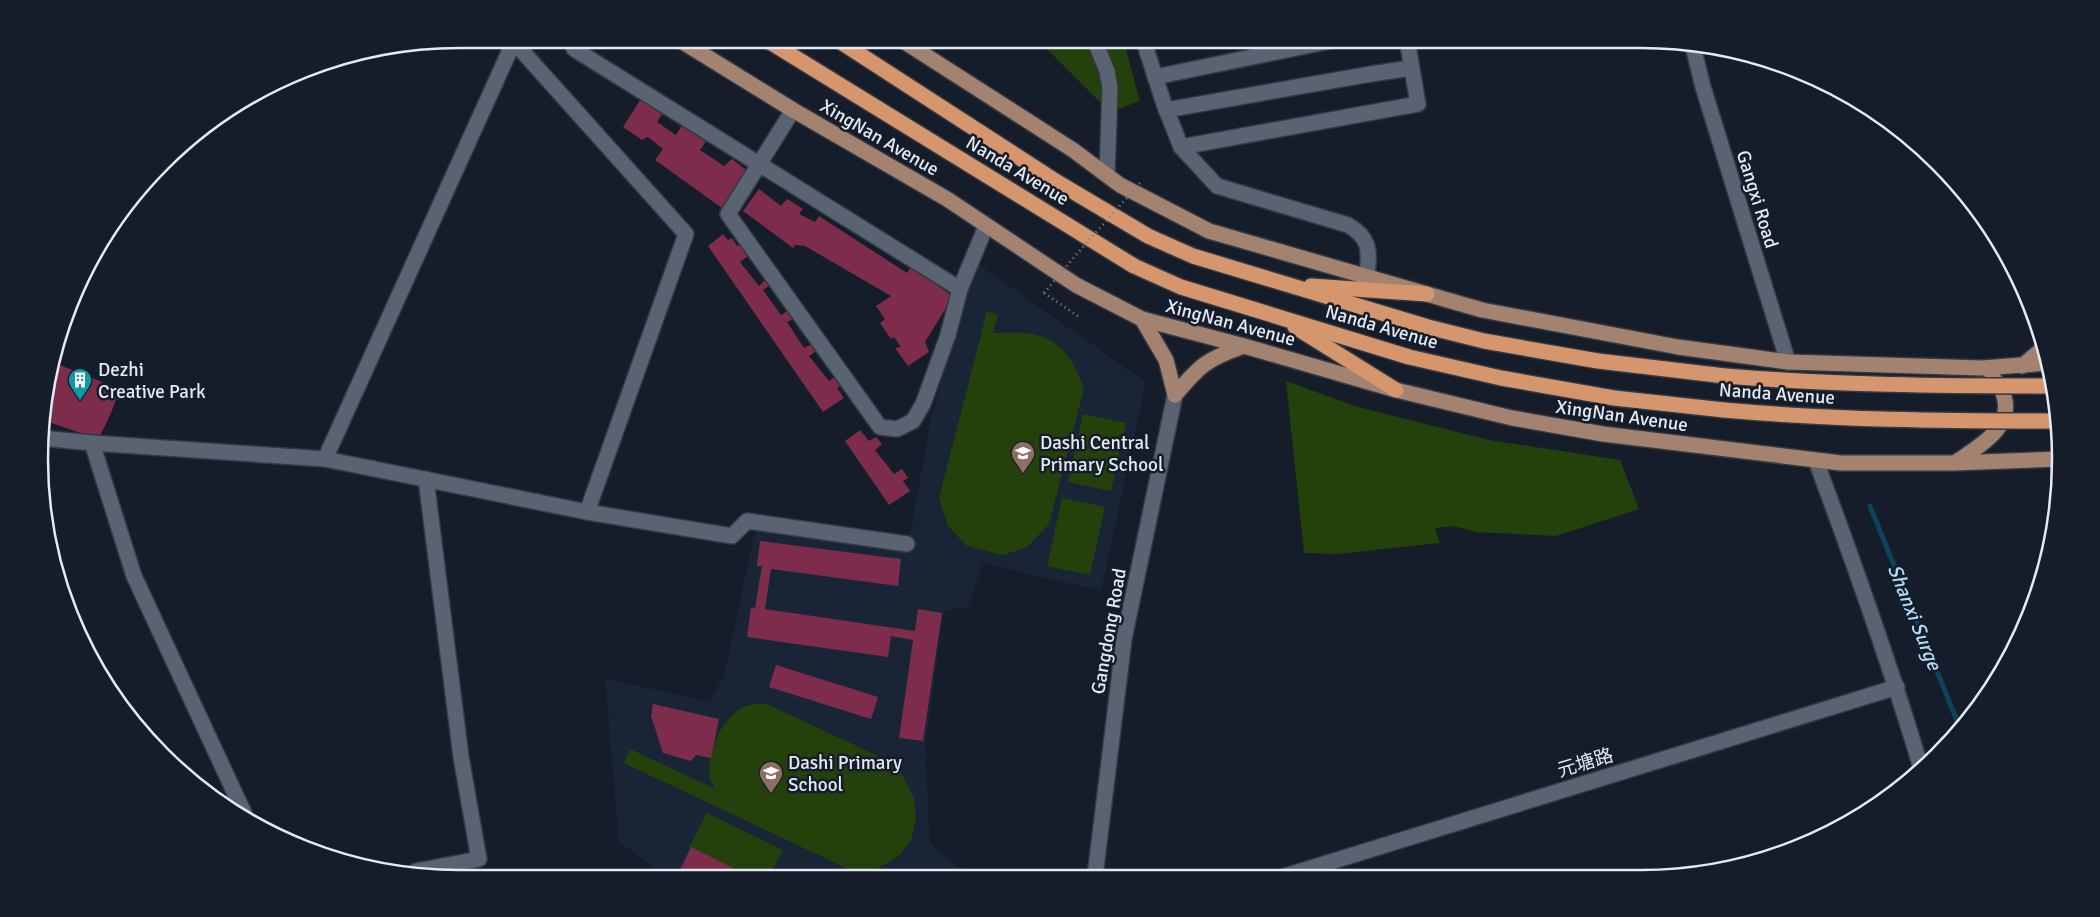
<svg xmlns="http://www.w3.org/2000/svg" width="2100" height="917" font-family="Signika,'Noto Sans SC',sans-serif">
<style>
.built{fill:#192536}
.green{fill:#24410b}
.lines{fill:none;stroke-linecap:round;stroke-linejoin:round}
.stream{stroke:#0b435d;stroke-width:5}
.building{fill:#7d2c4b}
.minor-casing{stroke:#343943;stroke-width:18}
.major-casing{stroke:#343943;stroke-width:18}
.highway-casing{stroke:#343943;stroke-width:18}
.path{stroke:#7a818c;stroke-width:3;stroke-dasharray:1 4;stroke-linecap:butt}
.minor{stroke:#596372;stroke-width:15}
.major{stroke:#a38270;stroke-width:15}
.highway{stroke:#d5966e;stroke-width:15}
.highway-bridge-casing{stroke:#343943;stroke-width:18;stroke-linecap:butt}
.path-bridge{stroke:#7a818c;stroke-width:3;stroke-dasharray:1 4;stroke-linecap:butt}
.highway-bridge{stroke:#d5966e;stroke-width:15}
.labels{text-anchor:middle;stroke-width:5;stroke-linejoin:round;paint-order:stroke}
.street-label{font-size:19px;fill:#e4eaf3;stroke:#141d29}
.poi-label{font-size:19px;fill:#e4eaf3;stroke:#141d29;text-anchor:start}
.water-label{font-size:20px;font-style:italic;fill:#b1ddf7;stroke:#141d29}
.rim{fill:none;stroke:#e4eaf3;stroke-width:2.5}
</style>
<rect width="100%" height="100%" fill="#141d29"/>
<polygon class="built" points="975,262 1146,382 1101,591 983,563 968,607 944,611 925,747 930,843 970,877 669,878 619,842 605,678 709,702 724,676 755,531 905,551 912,525 930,422"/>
<g class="green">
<polygon points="1037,39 1123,39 1140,101 1110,112"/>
<path d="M987,311l11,4 -5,18c52,-3 72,5 91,55l-35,136 -22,23 -24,8 -36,-9 -19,-20 -9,-28z"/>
<polygon points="1286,381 1358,407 1489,440 1620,460 1639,509 1556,536 1476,532 1453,526 1435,528 1440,543 1337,554 1304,553"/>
<polygon points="1083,414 1126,423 1111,491 1068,482"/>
<polygon points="1062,498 1105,507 1090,575 1047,566"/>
<path d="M767,704l130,61 17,33 2,21 -5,21 -12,16 -21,12 12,7 -1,2h-24l-241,-114 6,-14 85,40c-1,-3 -4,-7 -5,-10 -5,-24 13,-66 37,-73 6,-2 13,-2 20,-2z"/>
<polygon points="707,813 783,850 769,877 749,877 689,848"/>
</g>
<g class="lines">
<polyline class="stream" points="1870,506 1960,728"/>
</g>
<g class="building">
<polygon points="640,100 662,114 657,122 676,135 682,125 706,141 700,150 724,166 732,159 749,172 722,208 655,160 663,149 648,137 642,140 623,127"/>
<polygon points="759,189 781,206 787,199 803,209 799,214 815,222 819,216 907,273 911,267 951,295 949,303 925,342 929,352 908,366 895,348 901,347 894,337 891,339 880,323 885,319 876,306 891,296 805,246 795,245 793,248 743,211"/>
<polygon points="723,234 728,240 732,238 737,246 744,242 748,248 744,251 748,256 740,262 759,286 768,277 773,283 763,290 781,315 790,309 796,318 787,322 804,348 814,343 818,350 809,356 829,381 836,376 842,385 837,388 844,398 823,412 708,246"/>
<polygon points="52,362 120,389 111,413 99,438 89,436 43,420 47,377"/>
<polygon points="860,430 869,441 876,437 882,444 875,450 894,474 902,469 908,478 903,481 910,491 889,505 845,441"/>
<polygon points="760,541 901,559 898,586 771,569 765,609 915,631 918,609 942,613 923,741 899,738 913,640 891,636 888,657 747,637 751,607 755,608 762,566 757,566"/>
<polygon points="776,665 878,697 871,719 769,687"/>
<polygon points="653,704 719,719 711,758 696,755 691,761 663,753 651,716"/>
<polygon points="691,847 751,877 676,878"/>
</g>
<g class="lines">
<g class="minor-casing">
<g id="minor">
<polyline points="1094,39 1107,71 1110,88 1107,175"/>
<path d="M1143,39l21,65 17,43 36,39 131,39c24,14 21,27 19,52"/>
<polyline points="514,42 686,234 587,512"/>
<polyline points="1693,47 1703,87 1788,362"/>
<polyline points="574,49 960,289"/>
<polyline points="1155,77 1340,39"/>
<polyline points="793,110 728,214 880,427 897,429 913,421 923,404 948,335 960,289 986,226"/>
<polyline points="1166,110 1371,74 1411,68"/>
<polyline points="1181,147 1418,104 1407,39"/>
<polyline points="41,438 92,443 134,576 244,813"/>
<polyline points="92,443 325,459 587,512 732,536 747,521 907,544"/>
<polyline points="325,459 515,39"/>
<path d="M1816,461c38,102 74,203 105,307"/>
<polyline points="416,871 479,859 461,757 426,479"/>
<polyline points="1095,876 1124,639 1175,395"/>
<polyline points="1285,876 1897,687"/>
</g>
</g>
<g class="major-casing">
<g id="major">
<polyline points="678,39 793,110 947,199 1076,285 1142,319 1244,346 1396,390 1512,418 1603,434 1841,463 1954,463 2059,459"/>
<polyline points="900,39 1073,150 1120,185 1209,231 1482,310 1678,347 1788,362 1982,368 2049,363"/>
<polyline points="1142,319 1166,360 1175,395"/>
<polyline points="2022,366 2046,346"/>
<path d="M1175,395c25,-30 32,-36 69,-49"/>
<path d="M1956,462c22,-15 60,-35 47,-69 -2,-6 -8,-12 -11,-17"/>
</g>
</g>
<g class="highway-casing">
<g id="highway">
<polyline points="765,39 1134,266 1181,287 1409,357 1501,378 1614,398 1724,410"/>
<polyline points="836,39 1057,182 1148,236 1193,256 1428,327 1484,341 1598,361 1725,376"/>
<polyline points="1311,286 1427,294"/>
<polyline points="1295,327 1396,390"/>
</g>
</g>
<polyline class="path" points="1044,293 1078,316"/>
<use href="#minor" class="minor"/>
<use href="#major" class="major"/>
<use href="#highway" class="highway"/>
<g class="highway-bridge-casing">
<g id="highway-bridge">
<path d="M1725,376c110,9 218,10 328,10"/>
<path d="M1724,410c112,10 222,11 335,11"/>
</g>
</g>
<polyline class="path-bridge" points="1044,293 1082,248 1140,183"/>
<use href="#highway-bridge" class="highway-bridge"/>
</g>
<defs>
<g id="building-pin" transform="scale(1.25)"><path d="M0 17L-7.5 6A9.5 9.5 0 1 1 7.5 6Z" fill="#0f9aa8" stroke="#141d29"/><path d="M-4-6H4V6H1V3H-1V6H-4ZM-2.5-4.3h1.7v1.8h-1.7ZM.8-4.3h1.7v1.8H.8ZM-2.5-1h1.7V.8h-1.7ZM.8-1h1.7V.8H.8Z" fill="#fff"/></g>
<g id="school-pin" transform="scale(1.25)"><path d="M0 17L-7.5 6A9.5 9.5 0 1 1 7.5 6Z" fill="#8d6e63" stroke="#141d29"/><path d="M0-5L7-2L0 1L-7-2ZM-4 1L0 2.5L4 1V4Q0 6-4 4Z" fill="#fff"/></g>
</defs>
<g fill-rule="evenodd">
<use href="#building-pin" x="80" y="380"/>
<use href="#school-pin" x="1023" y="453"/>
<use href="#school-pin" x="771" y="773"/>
</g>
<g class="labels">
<g class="street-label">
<text transform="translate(880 137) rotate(30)" y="7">XingNan Avenue</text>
<text transform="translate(1018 170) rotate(31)" y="7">Nanda Avenue</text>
<text transform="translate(1758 199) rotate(73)" y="7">Gangxi Road</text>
<text transform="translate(1231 322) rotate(15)" y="7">XingNan Avenue</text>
<text transform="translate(1382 326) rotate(16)" y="7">Nanda Avenue</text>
<text transform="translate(1777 393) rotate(4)" y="7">Nanda Avenue</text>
<text transform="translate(1622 415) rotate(8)" y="7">XingNan Avenue</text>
<text transform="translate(1108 631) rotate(-80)" y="7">Gangdong Road</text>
<text transform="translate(1585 762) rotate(-17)" y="7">元塘路</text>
</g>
<g class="poi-label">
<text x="98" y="376">Dezhi<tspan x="98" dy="22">Creative Park</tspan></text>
<text x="1040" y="449">Dashi Central<tspan x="1040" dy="22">Primary School</tspan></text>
<text x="788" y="769">Dashi Primary<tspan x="788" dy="22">School</tspan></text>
</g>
<g class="water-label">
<text transform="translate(1915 617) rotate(68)" y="7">Shanxi Surge</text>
</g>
</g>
<path d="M0 0H2100V917H0ZM459 48H1641A411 411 0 0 1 2052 459V459A411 411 0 0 1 1641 870H459A411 411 0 0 1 48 459V459A411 411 0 0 1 459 48Z" fill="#141d29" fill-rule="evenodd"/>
<path class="rim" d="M459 48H1641A411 411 0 0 1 2052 459V459A411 411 0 0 1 1641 870H459A411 411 0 0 1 48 459V459A411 411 0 0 1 459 48Z"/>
</svg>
